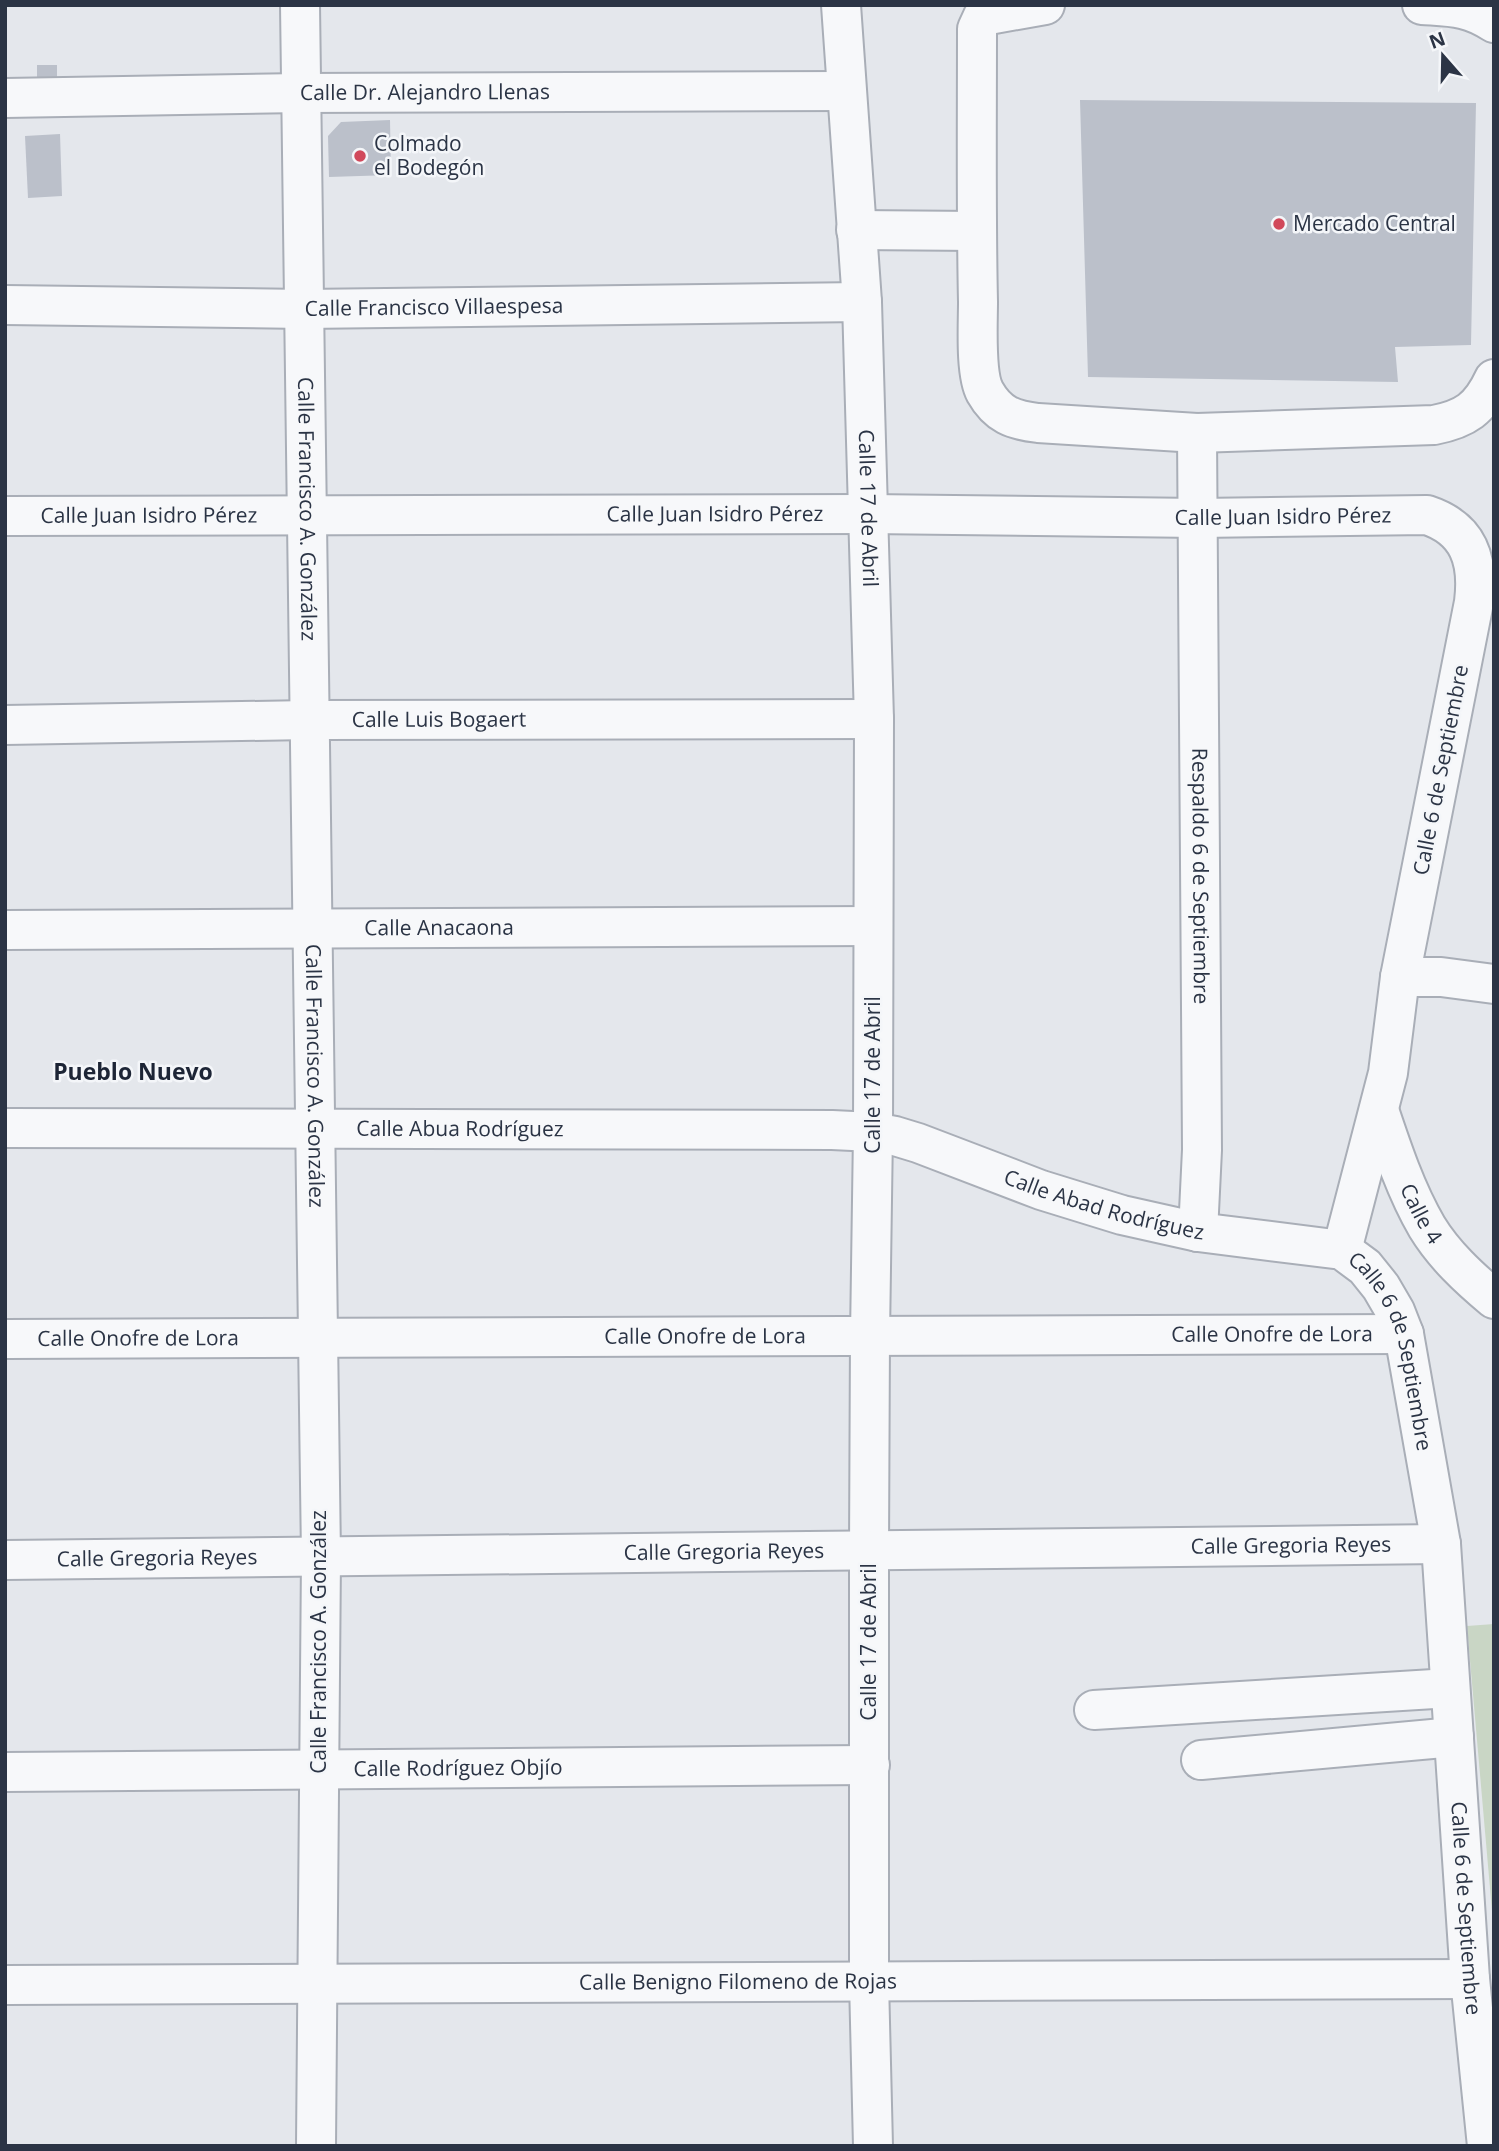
<svg xmlns="http://www.w3.org/2000/svg" width="1499" height="2151" font-family="'Open Sans',sans-serif">
<style>
.green{fill:#c9d6c5}
.building{fill:#bbc0ca}
.lines{fill:none;stroke-linecap:round;stroke-linejoin:round}
.minor-casing{stroke:#a9aeb7;stroke-width:42}
.minor{stroke:#f7f8fa;stroke-width:38}
.poi-dot{fill:#d1495b;stroke:#f4f6f9;stroke-width:2.5}
.labels{text-anchor:middle;stroke-width:5;stroke-linejoin:round;paint-order:stroke}
.street-label{font-size:21px;fill:#2b3445;stroke:#f4f6f9}
.poi-label{font-size:21px;fill:#2b3445;stroke:#f4f6f9;text-anchor:start}
.neighbourhood-label{font-size:23px;font-weight:bold;fill:#1d2536;stroke:#f4f6f9}
</style>
<rect width="100%" height="100%" fill="#e4e7ec"/>
<polygon class="green" points="1494,1624 1494,1934 1467,1626"/>
<g class="building">
<polygon points="37,65 57,65 57,95 37,94"/>
<polygon points="1080,100 1476,103 1471,345 1395,347 1398,382 1088,377"/>
<polygon points="390,120 391,175 329,177 328,136 341,122"/>
<polygon points="60,134 62,196 28,198 25,136"/>
</g>
<g class="lines">
<g class="minor-casing">
<g id="minor">
<path id="s1" d="M300,5l21,1552 -5,589"/>
<path id="s2" d="M841,5l21,297 12,417 -1,413 -3,204 -1,215v430l4,165"/>
<path d="M1045,5l-62,11 -6,13c0,91 -1,182 1,273 0,22 -3,72 7,90 13,23 28,28 53,31l159,10 237,-8c31,-6 46,-16 60,-46"/>
<path d="M1422,5c29,2 46,1 72,18"/>
<path id="s3" d="M5,98l296,-5 545,-2"/>
<polyline points="856,230 977,231"/>
<path id="s4" d="M5,305l299,4 558,-7"/>
<path id="s5" d="M1197,433l5,717 -4,82"/>
<path id="s6" d="M5,516l864,-2 330,4 228,-3c42,14 52,46 47,87l-74,375 -12,96 -46,177"/>
<path id="s7" d="M5,725l304,-5 565,-1"/>
<path id="s8" d="M5,930l868,-4"/>
<polyline points="1400,977 1441,977 1494,984"/>
<path id="s9" d="M1379,1110c13,39 27,81 48,117 17,28 42,51 67,72"/>
<path id="s10" d="M5,1128l827,2 41,2 22,4 23,7 123,47 81,25 76,17 144,18 23,17 16,20 14,24 9,23 37,210 29,435 17,167"/>
<path id="s11" d="M5,1339l1399,-5"/>
<path id="s12" d="M5,1560l1436,-16"/>
<polyline points="1094,1710 1450,1688"/>
<polyline points="1201,1760 1454,1737"/>
<path id="s13" d="M5,1772l865,-7"/>
<path id="s14" d="M5,1985l1465,-6"/>
</g>
</g>
<use href="#minor" class="minor"/>
</g>
<g class="poi-dot">
<circle cx="360" cy="156" r="7"/>
<circle cx="1279" cy="224" r="7"/>
</g>
<g class="labels">
<g class="street-label">
<text dy="7" stroke="none"><textPath href="#s3" startOffset="420">Calle Dr. Alejandro Llenas</textPath></text>
<text dy="7" stroke="none"><textPath href="#s4" startOffset="429">Calle Francisco Villaespesa</textPath></text>
<text dy="7" stroke="none"><textPath href="#s2" startOffset="504">Calle 17 de Abril</textPath></text>
<text dy="7" stroke="none"><textPath href="#s1" startOffset="504">Calle Francisco A. González</textPath></text>
<text dy="7" stroke="none"><textPath href="#s6" startOffset="144">Calle Juan Isidro Pérez</textPath></text>
<text dy="7" stroke="none"><textPath href="#s6" startOffset="710">Calle Juan Isidro Pérez</textPath></text>
<text dy="7" stroke="none"><textPath href="#s6" startOffset="1278">Calle Juan Isidro Pérez</textPath></text>
<text dy="7" stroke="none"><textPath href="#s7" startOffset="434">Calle Luis Bogaert</textPath></text>
<text transform="translate(1441 770) rotate(-79)" y="7">Calle 6 de Septiembre</text>
<text dy="7" stroke="none"><textPath href="#s5" startOffset="443">Respaldo 6 de Septiembre</textPath></text>
<text dy="7" stroke="none"><textPath href="#s8" startOffset="434">Calle Anacaona</textPath></text>
<text dy="7" stroke="none"><textPath href="#s1" startOffset="1071">Calle Francisco A. González</textPath></text>
<text transform="translate(873 1075) rotate(-90)" y="7">Calle 17 de Abril</text>
<text dy="7" stroke="none"><textPath href="#s10" startOffset="455">Calle Abua Rodríguez</textPath></text>
<text dy="7" stroke="none"><textPath href="#s10" startOffset="1111">Calle Abad Rodríguez</textPath></text>
<text dy="7" stroke="none"><textPath href="#s9" startOffset="112">Calle 4</textPath></text>
<text dy="7" stroke="none"><textPath href="#s11" startOffset="1267">Calle Onofre de Lora</textPath></text>
<text dy="7" stroke="none"><textPath href="#s11" startOffset="700">Calle Onofre de Lora</textPath></text>
<text dy="7" stroke="none"><textPath href="#s11" startOffset="133">Calle Onofre de Lora</textPath></text>
<text dy="7" stroke="none"><textPath href="#s10" startOffset="1472">Calle 6 de Septiembre</textPath></text>
<text dy="7" stroke="none"><textPath href="#s12" startOffset="1286">Calle Gregoria Reyes</textPath></text>
<text dy="7" stroke="none"><textPath href="#s12" startOffset="719">Calle Gregoria Reyes</textPath></text>
<text dy="7" stroke="none"><textPath href="#s12" startOffset="152">Calle Gregoria Reyes</textPath></text>
<text transform="translate(319 1642) rotate(-90)" y="7">Calle Francisco A. González</text>
<text transform="translate(869 1642) rotate(-90)" y="7">Calle 17 de Abril</text>
<text dy="7" stroke="none"><textPath href="#s13" startOffset="453">Calle Rodríguez Objío</textPath></text>
<text dy="7" stroke="none"><textPath href="#s10" startOffset="2039">Calle 6 de Septiembre</textPath></text>
<text dy="7" stroke="none"><textPath href="#s14" startOffset="733">Calle Benigno Filomeno de Rojas</textPath></text>
</g>
<g class="poi-label">
<text x="374" y="151">Colmado<tspan x="374" dy="24">el Bodegón</tspan></text>
<text x="1293" y="231">Mercado Central</text>
</g>
<g class="neighbourhood-label">
<text x="133" y="1080">Pueblo Nuevo</text>
</g>
</g>
<rect width="1499" height="2151" fill="none" stroke="#2b3445" stroke-width="14"/>
<g transform="translate(1443 56) rotate(340)" stroke="#f4f6f9" stroke-width="5" paint-order="stroke">
<path d="M0-5L12 26L0 18L-12 26Z" fill="#2b3445"/>
<text y="-10" font-size="19" font-weight="bold" text-anchor="middle" fill="#2b3445">N</text>
</g>
</svg>
